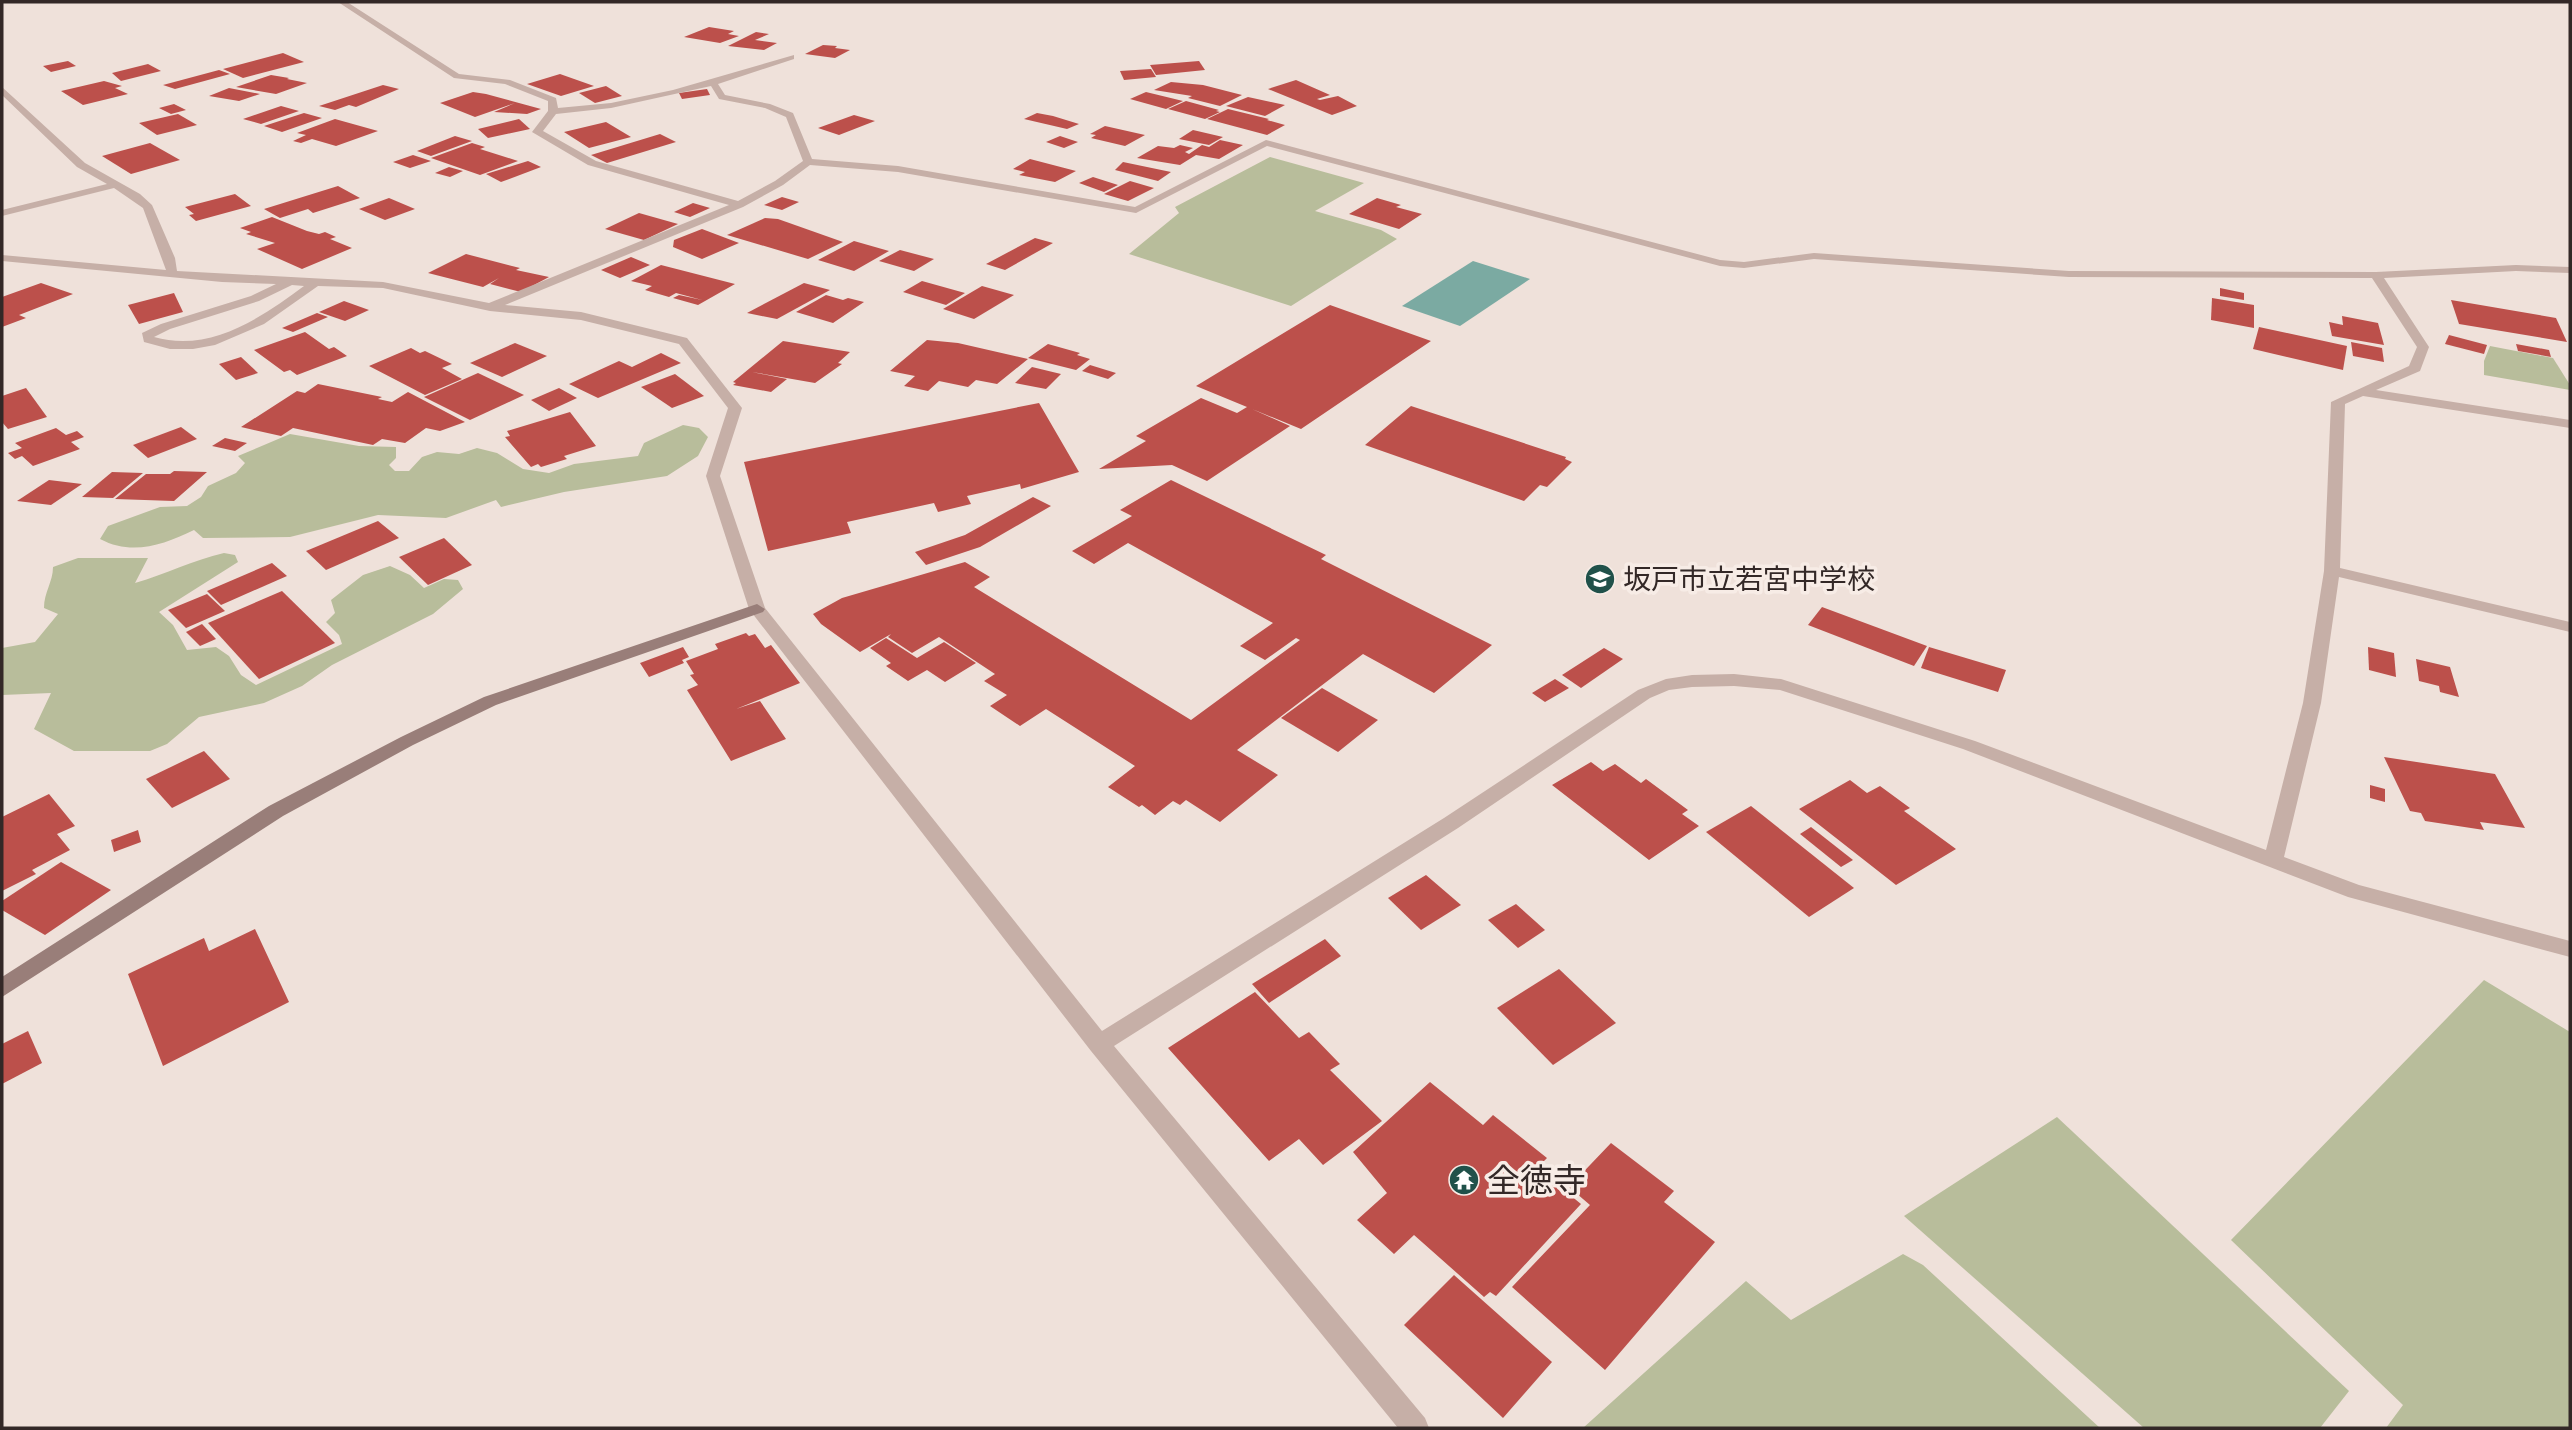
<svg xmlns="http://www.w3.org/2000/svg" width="2572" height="1430" font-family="Jost,'Noto Sans JP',sans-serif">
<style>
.green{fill:#b8bd9b}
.water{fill:#7baaa2}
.building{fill:#bc504b}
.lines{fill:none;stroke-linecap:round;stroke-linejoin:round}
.street{fill:#c6afa7;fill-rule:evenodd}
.secondary{fill:#997e79;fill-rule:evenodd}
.labels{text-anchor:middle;stroke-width:7;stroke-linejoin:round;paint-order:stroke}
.poi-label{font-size:28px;fill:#332827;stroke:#f7ece6;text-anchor:start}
.near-poi-label{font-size:33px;fill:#332827;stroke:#f7ece6;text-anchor:start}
</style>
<rect width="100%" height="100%" fill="#efe1da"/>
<g class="green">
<polygon points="1270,157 1364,183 1315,211 1381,230 1397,239 1291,306 1129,254 1179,213 1175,207"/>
<polygon points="2490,346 2553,358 2570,385 2570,390 2484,375 2484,361"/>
<path d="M683,425l16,3 9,9 -10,19 -31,20 -103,16 -63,15 -5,-7 -50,18 -68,-3 -88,22 -87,1 -9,-8c-31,15 -62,26 -94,9l8,-13 52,-19 27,-1 14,-9 7,-11 28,-13 9,-10 -7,-7 52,-22 69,12 37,1v11l-7,7 6,6h14l13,-14 15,-5 22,2 18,-6 20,5 26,16 26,4 25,-9 64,-8 6,-13z"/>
<path d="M224,553l11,2 3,7 -79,50 14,13 14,25 29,-3 13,9 12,19 15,10 86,-41 -3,-9 -13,-13 9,-9 -4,-13 32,-25 27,-9 20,9 14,13 20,-9 14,1 5,9 -30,25 -101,51 -30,21 -38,17 -65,14 -32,27 -17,7h-76l-40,-22 17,-36 -49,2v-47l33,-6 23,-28 -14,-6c0,-16 9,-26 9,-41l25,-9h70l-13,25c31,-9 58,-23 89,-30z"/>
<polygon points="2484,980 2570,1032 2570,1428 2386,1428 2403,1405 2231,1240"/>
<polygon points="2057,1117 2349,1391 2320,1428 2144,1428 1904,1216"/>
<polygon points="1903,1254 1923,1265 2100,1428 1583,1428 1746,1281 1791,1320"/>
</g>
<polygon class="water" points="1473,261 1530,279 1460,326 1402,306"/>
<g class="building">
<polygon points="709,27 734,31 728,34 739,36 720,43 684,37"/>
<polygon points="756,32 769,34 755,40 777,43 764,50 728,46"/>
<polygon points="823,45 837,46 835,48 850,50 835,58 805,54"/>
<polygon points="283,53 304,62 243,78 223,69"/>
<polygon points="68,61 76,66 51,72 43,66"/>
<polygon points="1199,61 1205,70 1156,75 1150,65"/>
<polygon points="148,64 161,71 121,81 112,73"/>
<polygon points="1151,69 1156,77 1124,80 1120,71"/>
<polygon points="219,70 230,74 175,89 163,85"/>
<polygon points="560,74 594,86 561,96 527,84"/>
<polygon points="271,75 289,78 287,79 307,83 276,94 236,87"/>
<polygon points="1296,80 1330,95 1317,99 1320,100 1338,96 1357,106 1332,115 1268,89"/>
<polygon points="104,81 122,86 115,88 128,94 83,105 61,91"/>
<polygon points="1171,82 1203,85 1242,95 1220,106 1188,98 1192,96 1154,90"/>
<polygon points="383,85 399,89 356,107 349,105 335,110 319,106"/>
<polygon points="606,86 622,96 595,103 579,93"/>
<polygon points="229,88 260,94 239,101 209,96"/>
<polygon points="707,89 710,95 682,99 679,93"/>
<polygon points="473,92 486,94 541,109 527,114 494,112 515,103 475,117 440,103"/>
<polygon points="1146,92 1183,101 1166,109 1130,99"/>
<polygon points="1248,97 1285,105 1265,116 1226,106"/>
<polygon points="1186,101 1219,110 1216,111 1220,112 1205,119 1168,109"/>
<polygon points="174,104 186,110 171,114 159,108"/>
<polygon points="281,106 299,111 261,124 243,119"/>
<polygon points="1228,109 1269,119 1267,120 1285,125 1267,135 1207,119"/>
<polygon points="304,113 322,118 282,132 264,126"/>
<polygon points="1037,113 1053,116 1079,124 1067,129 1024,119"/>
<polygon points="178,114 197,125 157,135 139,123"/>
<polygon points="854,115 875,121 839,135 818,128"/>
<polygon points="335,119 378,131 336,146 312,139 301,143 293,141 306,135 297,133"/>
<polygon points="519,119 530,129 488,138 478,129"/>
<polygon points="606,122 631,137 589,148 564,132"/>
<polygon points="1105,126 1145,135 1125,146 1091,138 1096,135 1090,134"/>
<polygon points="1193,130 1223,137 1209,145 1179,139"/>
<polygon points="660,134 676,142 607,163 591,155"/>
<polygon points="455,136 472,141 431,156 417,151"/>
<polygon points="1060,136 1078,142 1064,148 1046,142"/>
<polygon points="1220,140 1243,145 1219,159 1196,155 1180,165 1137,158 1158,146 1174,148 1180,145 1193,148 1185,152 1189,154 1202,145 1209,147"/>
<polygon points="150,143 180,160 131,174 102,156"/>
<polygon points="472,143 485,147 480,149 518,161 480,175 431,158"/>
<polygon points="413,155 431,161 410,168 393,162"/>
<polygon points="1030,159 1076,171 1055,182 1019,175 1025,172 1013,169"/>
<polygon points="528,161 541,167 501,182 486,174"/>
<polygon points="1123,162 1171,172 1158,181 1115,170"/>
<polygon points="449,167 463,171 450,177 435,173"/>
<polygon points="1093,177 1118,185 1104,192 1079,183"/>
<polygon points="1130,181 1154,188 1128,201 1104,194"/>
<polygon points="338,186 360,198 313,213 308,209 280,218 264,209"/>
<polygon points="235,194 251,206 196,221 189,215 194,214 185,207"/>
<polygon points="782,197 799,202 782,210 764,205"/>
<polygon points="389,198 415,209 385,220 359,209"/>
<polygon points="1377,198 1401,205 1396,207 1422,214 1399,229 1349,214"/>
<polygon points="693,203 710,208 690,217 674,212"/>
<polygon points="639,213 678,224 644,240 605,229"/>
<polygon points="272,217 307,231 319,234 325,232 336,237 330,239 352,248 302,269 257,249 275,243 246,234 251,232 240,228"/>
<polygon points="765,218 778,219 843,242 808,259 727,235"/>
<polygon points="702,229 739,243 702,259 673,247 674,240"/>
<polygon points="1035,238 1053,243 1005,270 986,264"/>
<polygon points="854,241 889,251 854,271 818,260"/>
<polygon points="900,250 934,259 914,271 879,261"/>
<polygon points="466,254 520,268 516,270 549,277 521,292 490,284 499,278 483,287 428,273"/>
<polygon points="631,257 650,265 620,278 601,270"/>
<polygon points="661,265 735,284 698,305 673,298 679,295 702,300 676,293 669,297 645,290 652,286 631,281"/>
<polygon points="922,281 965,293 946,305 903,292"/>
<polygon points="41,283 73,294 19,315 26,318 2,327 2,297"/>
<polygon points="804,283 830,290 777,319 747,313"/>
<polygon points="982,286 1014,295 974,319 943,309"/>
<polygon points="2220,288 2244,293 2244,300 2220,296"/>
<polygon points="174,293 183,312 139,324 128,305"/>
<polygon points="826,295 843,300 848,298 864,302 833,323 796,312"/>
<polygon points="2212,298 2254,305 2254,328 2211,320"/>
<polygon points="2451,300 2556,318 2567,342 2459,324"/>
<polygon points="344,301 369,310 345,321 319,312"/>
<polygon points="1330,305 1431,341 1301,429 1252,409 1290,426 1207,481 1172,465 1099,469 1146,441 1136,436 1201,398 1237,413 1247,407 1196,386"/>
<polygon points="317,313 328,317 293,332 282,328"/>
<polygon points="2342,316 2378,323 2384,345 2332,336 2329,322 2343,325"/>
<polygon points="2259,327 2347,346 2343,370 2253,349"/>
<polygon points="305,332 329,349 334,347 347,356 297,375 290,370 284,372 254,350"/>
<polygon points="2449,335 2487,345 2484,354 2445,344"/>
<polygon points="927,340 958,343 1028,359 997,384 976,380 968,387 939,381 928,391 904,386 915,376 890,371"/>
<polygon points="783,341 850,352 838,363 842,364 815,383 752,372 787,379 771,392 733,385 736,383 733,382"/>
<polygon points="2351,342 2382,348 2384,362 2353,356"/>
<polygon points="515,343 547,356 502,377 470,363"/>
<polygon points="1048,344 1080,353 1077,355 1090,359 1076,370 1028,358"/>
<polygon points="2516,344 2549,350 2551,357 2518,351"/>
<polygon points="411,348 420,353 425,351 452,364 442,368 462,379 425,395 369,366"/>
<polygon points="661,353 681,363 598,398 569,384 619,361 632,367"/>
<polygon points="241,357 258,373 236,380 219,364"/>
<polygon points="1090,365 1116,373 1108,379 1082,371"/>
<polygon points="1032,367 1061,374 1046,389 1015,383"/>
<polygon points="478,373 524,395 470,420 424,397"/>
<polygon points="675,374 704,396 672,408 641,387"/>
<polygon points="318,384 382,397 378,399 392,402 408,392 465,422 440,431 426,428 405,443 382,439 373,445 293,428 281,436 241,427 297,391 305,393"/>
<polygon points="26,388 47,417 8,429 2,422 2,396"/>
<polygon points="559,388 577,398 549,411 531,400"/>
<polygon points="1039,403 1079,472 1021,489 1020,484 967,496 971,504 938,512 934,503 847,522 851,533 768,551 744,462"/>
<polygon points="1411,406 1566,457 1565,459 1572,462 1547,487 1540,485 1524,501 1365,445"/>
<polygon points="570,412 596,446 564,456 567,459 541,467 538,464 531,467 505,437 510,436 507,431"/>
<polygon points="181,427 197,439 148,458 133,445"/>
<polygon points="56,428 66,435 77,431 84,437 71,442 80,449 33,466 22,456 15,459 8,453 22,448 15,443"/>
<polygon points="225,438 247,443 235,451 212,446"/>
<polygon points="174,471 207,472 174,501 115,499 146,474 170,474"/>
<polygon points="112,472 143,473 113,498 82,497"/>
<polygon points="49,480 82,484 51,505 17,501"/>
<polygon points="1171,480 1326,555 1321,559 1492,645 1434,693 1363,654 1237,750 1278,775 1220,822 1186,800 1180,805 1173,801 1155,815 1142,805 1139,807 1108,787 1135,766 1046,709 1020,726 990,706 1007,695 984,681 995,674 939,637 912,653 888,637 891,634 860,652 821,624 813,614 842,598 965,562 990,577 974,587 1191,720 1300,640 1296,638 1265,660 1240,646 1273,623 1128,543 1094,564 1072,551 1132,516 1120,510"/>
<polygon points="1033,497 1051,506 980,547 926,565 915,552 965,535"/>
<polygon points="378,521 399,538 326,570 306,551"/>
<polygon points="444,538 472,565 428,585 399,557"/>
<polygon points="272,563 287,576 221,605 207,591"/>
<polygon points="282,591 335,643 259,679 208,623"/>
<polygon points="207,594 225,611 186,628 168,610"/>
<polygon points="1822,607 1927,646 1914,666 1808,625"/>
<polygon points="202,624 216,639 200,646 186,632"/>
<polygon points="746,633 749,636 755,634 765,648 771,645 800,683 736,709 760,701 786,739 731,761 687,690 698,685 690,675 694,674 686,661 718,649 715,644"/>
<polygon points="886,638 917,658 944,642 976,663 945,682 927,670 908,681 886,666 891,663 870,648"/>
<polygon points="683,647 689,657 682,660 684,663 649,677 640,663"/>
<polygon points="1929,647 2006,670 1998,692 1921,668"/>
<polygon points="2368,647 2394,653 2396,677 2369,670"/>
<polygon points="1604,648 1623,659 1581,688 1562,675"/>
<polygon points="2416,659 2450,667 2459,697 2440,692 2439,686 2419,681"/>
<polygon points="1555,679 1569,688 1545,702 1532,693"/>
<polygon points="1322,688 1378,720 1338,752 1281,718"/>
<polygon points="204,751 230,779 172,808 146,779"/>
<polygon points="2384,757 2495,774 2525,828 2480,822 2484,830 2425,821 2421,813 2410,811"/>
<polygon points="1591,762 1603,771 1615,764 1641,783 1646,779 1688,810 1682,814 1699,826 1649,860 1552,785"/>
<polygon points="1850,780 1867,793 1880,786 1910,808 1904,811 1956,849 1896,885 1799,809"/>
<polygon points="2370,785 2385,789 2385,802 2370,798"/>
<polygon points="49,794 75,826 57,834 70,850 32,870 36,874 2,891 2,817"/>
<polygon points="1751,806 1854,888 1809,917 1706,832"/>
<polygon points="1811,827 1853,860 1841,867 1800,834"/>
<polygon points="138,830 141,842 114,852 111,840"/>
<polygon points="61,862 111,890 45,935 2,910 2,901"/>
<polygon points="1426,875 1461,905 1421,930 1388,898"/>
<polygon points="1516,904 1545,930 1518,948 1488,920"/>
<polygon points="255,929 289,1002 163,1066 128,974 204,938 209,951"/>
<polygon points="1325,939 1341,956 1269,1003 1252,984"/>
<polygon points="1559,969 1616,1023 1553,1065 1497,1008"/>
<polygon points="1255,992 1299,1038 1309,1032 1340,1064 1330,1070 1382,1121 1323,1165 1299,1139 1269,1161 1168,1048"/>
<polygon points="28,1031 42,1063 2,1084 2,1044"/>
<polygon points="1430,1082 1483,1125 1493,1115 1547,1158 1537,1168 1581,1204 1496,1296 1490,1292 1484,1297 1414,1235 1394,1254 1357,1220 1387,1193 1353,1152"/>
<polygon points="1611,1143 1674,1191 1664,1202 1715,1242 1605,1370 1512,1287 1590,1205 1569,1187"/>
<polygon points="1454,1275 1552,1362 1503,1418 1404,1325"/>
</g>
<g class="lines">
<path class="street" d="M338,2h9l112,72 51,6 46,18 2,10 53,-5 62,-13 121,-35v4l-76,25 7,11 45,9 23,9 19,46 86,7 237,41 131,-67 454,120 24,2 70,-9 255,18 307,1 140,-7 54,2v6l-54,-2 -132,7 45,69 -9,24 -44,19 194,30v8l-207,-32 -18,8 -5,164 230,54v10l-231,-55 -18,126 -37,154 75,28 211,56v16l-222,-60 -385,-148 -183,-59 -46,-4 -42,1 -23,3 -19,8 -192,130 -344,218 311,372 4,10h-31l-307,-377 -342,-442 -43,-133 22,-68 -49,-64 -98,-24 -91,-9 -107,-23 -65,-2 -54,38 -49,21 -22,4h-23l-26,-7 -2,-9 19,-9 90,-28 25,-12 -54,-2 -220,-21v-6l164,15 -23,-62 -29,-20 -112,28v-6l105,-26 -30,-17 -75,-72v-8l83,76 55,31 12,11 23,53 2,13 206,11 106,21 240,-98 -141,-40 -56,-33 16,-21v-10l-43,-17 -51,-6zM711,86l8,13 46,9 21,9 17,44 -28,20 -37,20 -142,-40 -53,-30 13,-17 55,-6zM1267,146l453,120 24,2 70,-9 255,18 303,1 45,69 -8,19 -78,36 -7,169 -21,132 -37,147 -291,-109 -194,-62 -47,-5 -42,1 -26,4 -28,11 -194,128 -342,213 -337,-423 -45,-132 22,-68 -55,-70 -106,-26 -76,-7 238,-98 40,-22 27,-20 88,7 238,41zM292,285l12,1c-43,32 -94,67 -150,51l16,-8 89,-28z"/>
<polygon class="secondary" points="757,604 765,609 763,612 496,705 413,745 283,816 2,997 2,977 269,806 401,737 484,697"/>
</g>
<defs>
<g id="school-disc" transform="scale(1.575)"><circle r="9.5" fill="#20514a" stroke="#f7ece6"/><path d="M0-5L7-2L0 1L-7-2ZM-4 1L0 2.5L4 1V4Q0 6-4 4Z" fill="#fff"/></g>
<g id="temple-disc" transform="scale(1.575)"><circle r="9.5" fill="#20514a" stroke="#f7ece6"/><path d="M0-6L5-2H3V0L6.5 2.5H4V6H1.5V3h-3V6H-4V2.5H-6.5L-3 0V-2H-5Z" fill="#fff"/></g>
</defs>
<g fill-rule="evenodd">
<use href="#school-disc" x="1600" y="579"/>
<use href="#temple-disc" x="1464" y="1180"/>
</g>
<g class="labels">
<g class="poi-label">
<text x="1623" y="589">坂戸市立若宮中学校</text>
</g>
<g class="near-poi-label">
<text x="1487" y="1192">全徳寺</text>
</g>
</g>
<rect width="2572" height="1430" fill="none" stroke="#332827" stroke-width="7"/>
</svg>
